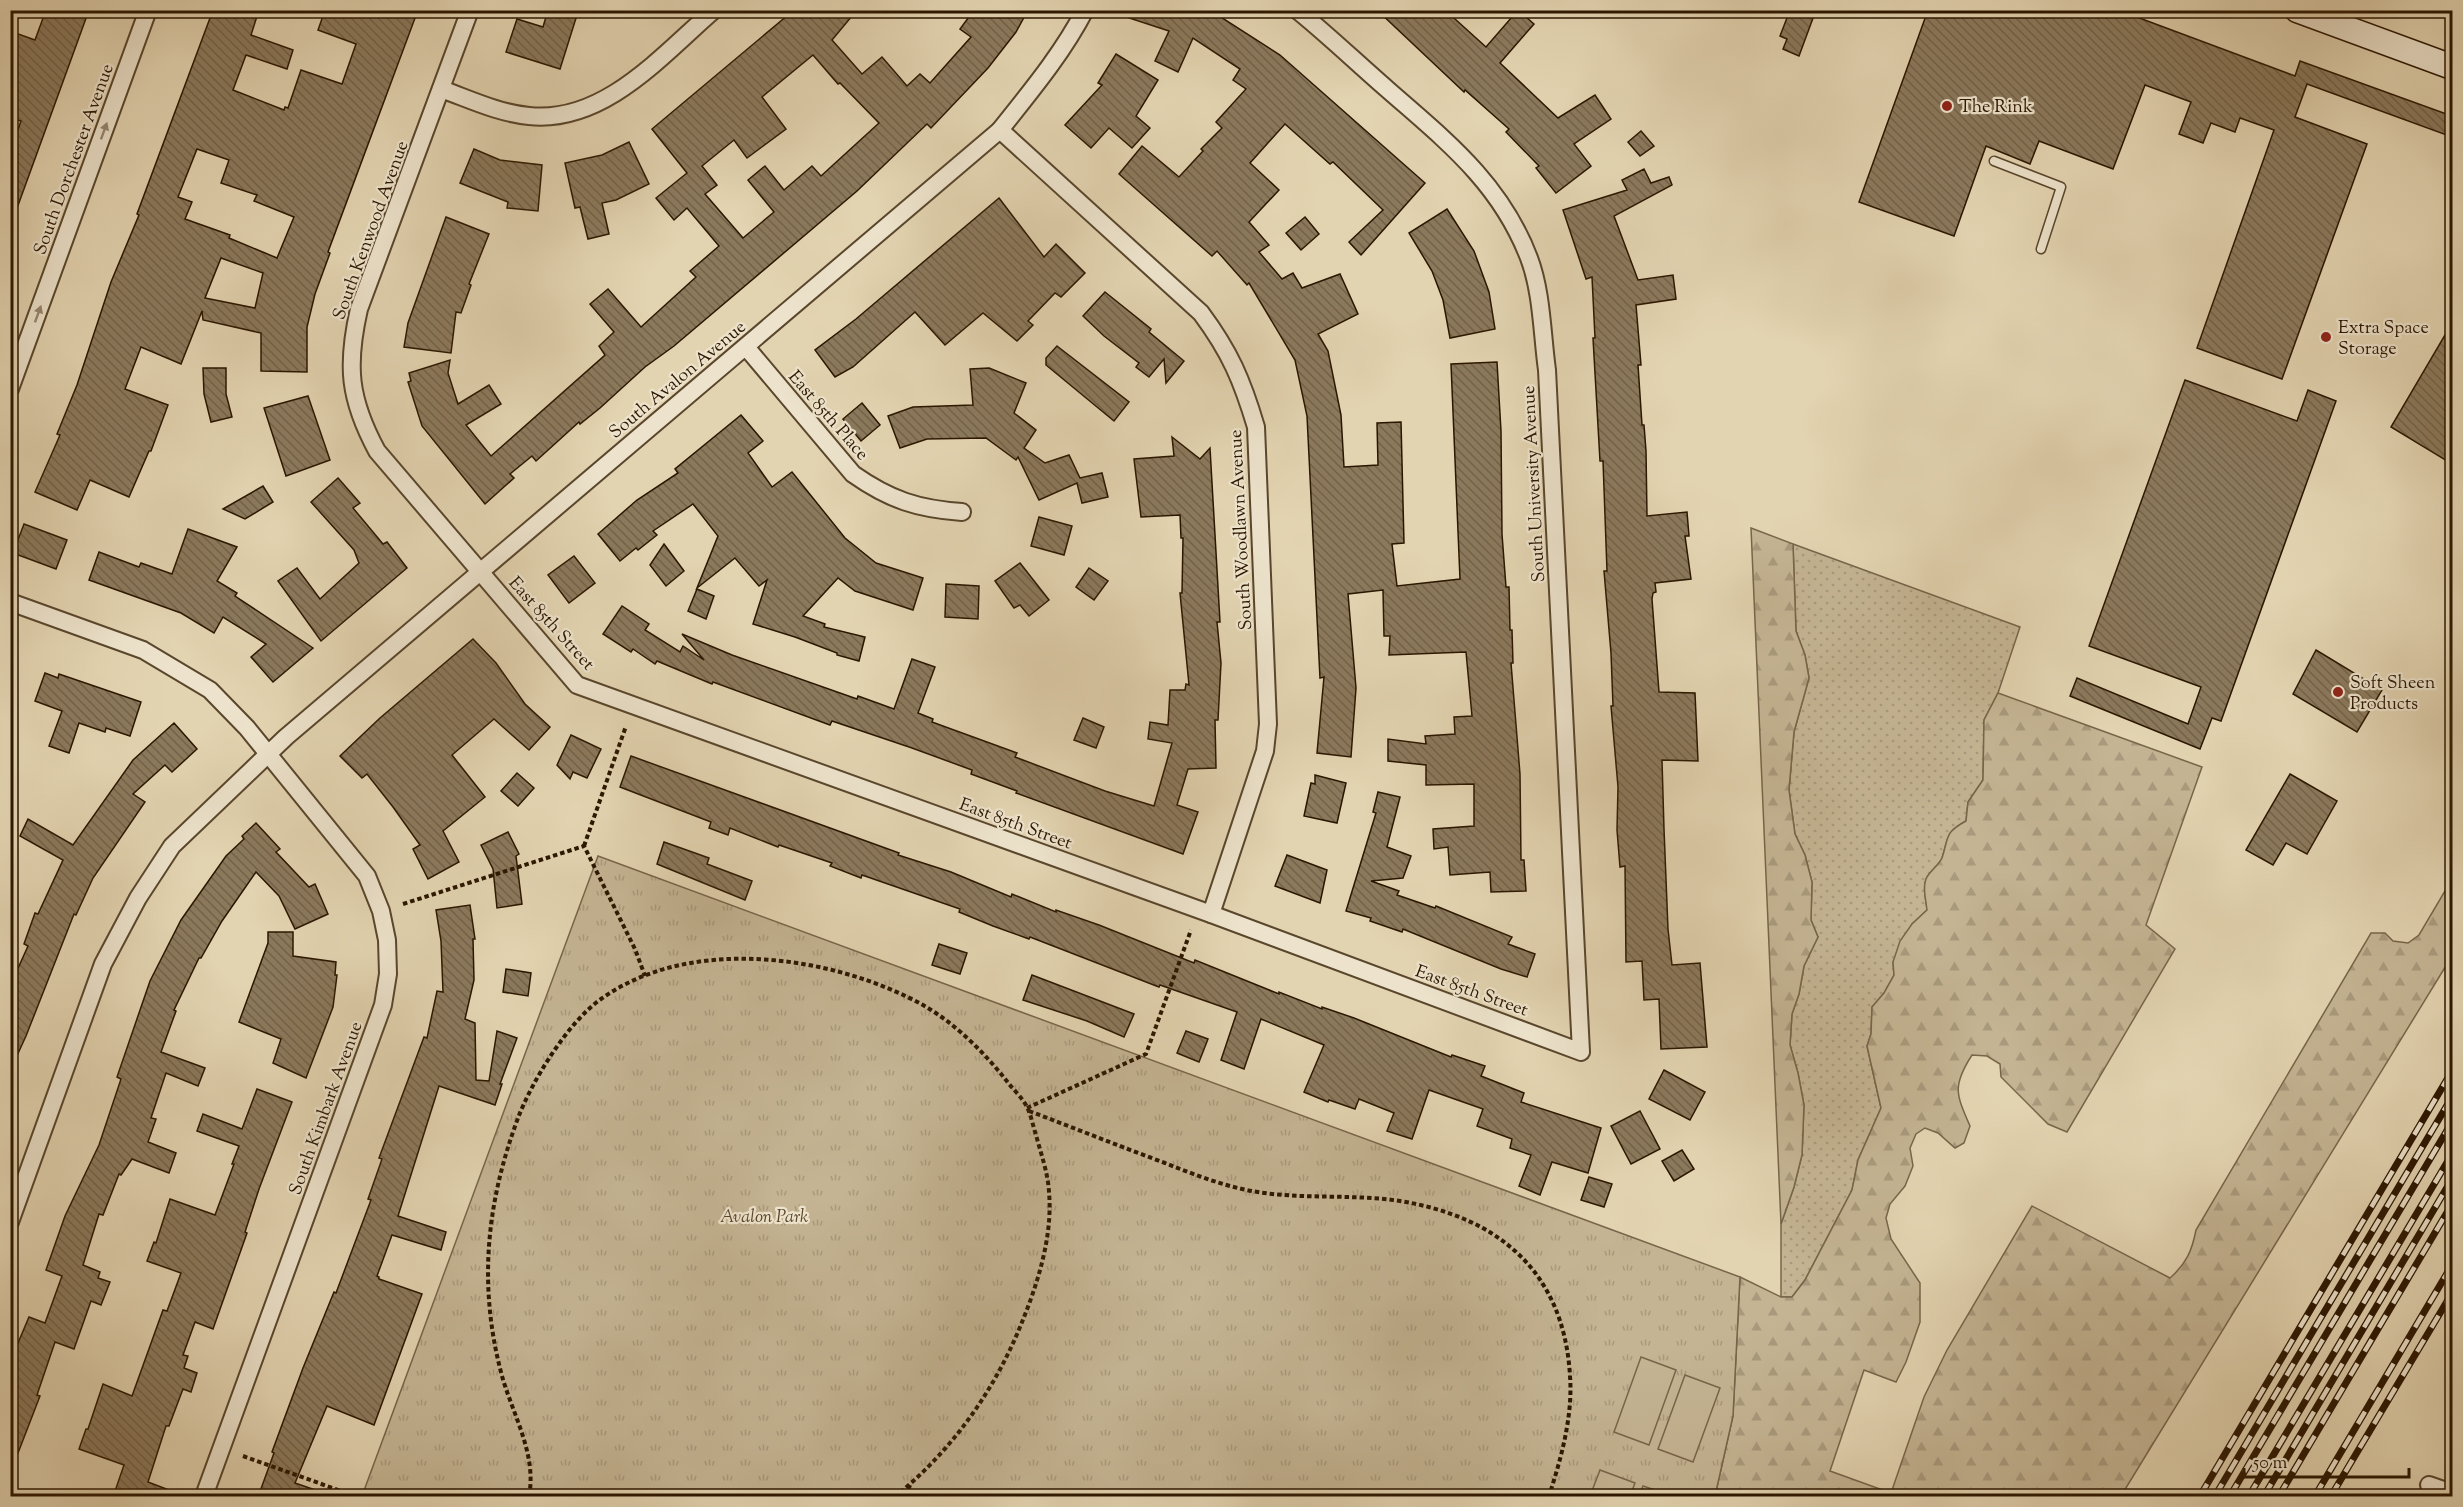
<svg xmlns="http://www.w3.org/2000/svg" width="2463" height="1507" font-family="'Sorts Mill Goudy',serif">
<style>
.grass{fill:url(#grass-dots);stroke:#78654a;stroke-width:1.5}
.forest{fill:url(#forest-firs);stroke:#78654a;stroke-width:1.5}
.park{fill:url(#park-tufts);stroke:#78654a;stroke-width:1.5}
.pitch{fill:#c4b493;stroke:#78654a;stroke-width:1.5}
.building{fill:url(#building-back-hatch);stroke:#2b1600;stroke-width:1.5;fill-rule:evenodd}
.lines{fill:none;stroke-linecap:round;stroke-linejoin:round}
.lane-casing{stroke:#59462c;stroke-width:11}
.street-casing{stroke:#59462c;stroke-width:20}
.secondary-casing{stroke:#2b1600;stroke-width:27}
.path{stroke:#2b1600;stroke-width:4;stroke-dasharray:4.5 3;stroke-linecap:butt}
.lane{stroke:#ede3cc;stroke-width:8}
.street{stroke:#ede3cc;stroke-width:16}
.secondary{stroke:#ede3cc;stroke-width:24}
.rail-casing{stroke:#2b1600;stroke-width:7}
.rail{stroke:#ede3cc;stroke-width:4.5;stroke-dasharray:14;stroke-linecap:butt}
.oneway{fill:#968770}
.poi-dot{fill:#8f2418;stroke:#ede3cc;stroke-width:2}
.labels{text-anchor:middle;stroke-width:4.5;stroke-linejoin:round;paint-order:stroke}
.poi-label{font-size:18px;fill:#2b1600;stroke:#ede3cc;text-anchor:start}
.street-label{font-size:18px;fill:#2b1600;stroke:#ede3cc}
.park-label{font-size:18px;font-style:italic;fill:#59452c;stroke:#ede3cc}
</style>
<defs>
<pattern id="grass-dots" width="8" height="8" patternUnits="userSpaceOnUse" patternTransform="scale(1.5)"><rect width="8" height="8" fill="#c4b493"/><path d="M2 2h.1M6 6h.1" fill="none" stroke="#a99a7d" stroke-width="1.8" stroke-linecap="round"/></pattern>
<pattern id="forest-firs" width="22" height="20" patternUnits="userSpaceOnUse" patternTransform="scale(1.5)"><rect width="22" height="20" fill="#c4b493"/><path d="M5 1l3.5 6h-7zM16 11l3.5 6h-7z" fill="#a99a7d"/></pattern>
<pattern id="park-tufts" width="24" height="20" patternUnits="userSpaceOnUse" patternTransform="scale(1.5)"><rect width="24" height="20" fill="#c4b493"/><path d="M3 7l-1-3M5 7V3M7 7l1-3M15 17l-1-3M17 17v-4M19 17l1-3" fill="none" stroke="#a99a7d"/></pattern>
<pattern id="building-back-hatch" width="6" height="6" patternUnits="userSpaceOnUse" patternTransform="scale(1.5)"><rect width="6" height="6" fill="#8b795c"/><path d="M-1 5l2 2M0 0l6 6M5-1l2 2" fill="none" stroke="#72624a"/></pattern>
</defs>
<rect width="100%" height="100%" fill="#e3d4b1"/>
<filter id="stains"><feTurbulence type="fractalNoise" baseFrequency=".00333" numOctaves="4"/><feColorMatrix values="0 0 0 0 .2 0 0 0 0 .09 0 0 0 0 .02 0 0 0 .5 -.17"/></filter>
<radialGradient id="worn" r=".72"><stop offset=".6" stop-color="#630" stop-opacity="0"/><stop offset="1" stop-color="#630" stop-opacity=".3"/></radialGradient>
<path class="grass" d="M1793,544l227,83 -22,66 -14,27 -1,60 -15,22 -2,19c-22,12 -17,16 -24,37 -3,7 -11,12 -15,19 -5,9 -1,22 0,33l-15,14 -19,38 1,13 -10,18 -12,14 -1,27 -4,12 14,62 -23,52 -6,30 -47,90 -13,17h-11v-73l13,-37 8,-32 2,-50 -6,-32 -8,-28 2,-31 7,-20 5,-28 14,-29 -7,-17 1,-38 -7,-27 -10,-21 -6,-44 5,-58 15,-54 -4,-23 -9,-24z"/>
<g class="forest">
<polygon points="1751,528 1793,544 1796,631 1805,655 1809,678 1794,732 1789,790 1795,834 1805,855 1812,882 1811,920 1818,937 1804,966 1799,994 1792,1014 1790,1045 1798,1073 1804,1105 1802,1155 1794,1187 1781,1224"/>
<path d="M1998,693l204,74 -56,158 29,24 -108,183 -19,-8 -47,-47 -1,-13 -13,-8 -15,-1c-20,31 -16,39 -2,71l-6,17 -9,5 -17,-15 -13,-5 -9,6 -6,14 3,18 -8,20 -15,18 -4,14 5,21 29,44v39l-14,40 -10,20 -32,-12 -34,101 61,22 33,-96 23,-47 85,-144 138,72c16,-14 22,-27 26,-48l175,-297h14l8,8 15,2 11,-8 33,-56v77l-331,540h-406l18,-80 7,-139 41,20h11l13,-17 47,-90 6,-30 23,-52 -14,-62 4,-12 1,-27 12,-14 10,-18 -1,-13 7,-21 12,-17 15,-14c-1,-10 -5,-24 0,-33 4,-7 12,-12 15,-19 7,-21 2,-25 24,-37l2,-19 15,-22 1,-60z"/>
</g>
<polygon class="park" points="598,856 1740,1277 1733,1416 1715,1496 362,1496"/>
<g class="pitch">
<polygon points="1641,1357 1676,1370 1649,1445 1614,1432"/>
<polygon points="1685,1375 1720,1388 1693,1462 1658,1449"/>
<polygon points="1600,1470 1635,1483 1630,1496 1590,1496"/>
<polygon points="1643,1486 1673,1496 1639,1496"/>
</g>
<g class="building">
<polygon points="46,10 89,10 12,222 10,221 10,152 21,121 10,118 10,31 35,40"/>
<path d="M213,10h46l-8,25 42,15 -6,19 -41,-14 -13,35 51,20 1,-3 3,1 13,-38 41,14 14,-40 -38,-14 7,-20h93l-90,242 2,1 -15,41 -8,33v45l-46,-1v-38l-58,-13 -1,-9 -21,53 -40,-17 -16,42 43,16 -17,46h-2l-20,46 -39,-17 -13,30 -42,-18 25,-57 -3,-1 20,-49 34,-103 28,-67 -2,-1zM197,149l32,11 -8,23 36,12 -3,6 40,16 -17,41 -48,-20 1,-3 -45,-16 7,-17 -14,-5zM221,258l42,15 -8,35 -50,-10z"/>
<polygon points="548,10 564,10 577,15 560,69 506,52 517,19 543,27"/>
<path d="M794,10h63l-25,30 30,34 20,-17 25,29 13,-12 10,9 41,-46 -11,-8 14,-19h54l-12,22 -28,36 -57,60 -4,-4 -70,67 -183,155 -29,21 -45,41 -20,16 -1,-2 -43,39 -4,-5 -22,18 4,4 -29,26 -63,-78 -14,-44 3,-1 -2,-8 41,-13 -2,13 10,31 31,-19 12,19 -35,21 25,31 114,-101 -6,-9 15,-14 -24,-28 18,-15 33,38 55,-50 -6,-6 29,-25 -32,-38 -13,12 -18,-22 31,-25 -35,-44zM813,55l25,29 2,-1 39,40 -58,53 -9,-10 -28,24 -19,-24 -17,14 26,32 -31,26 -38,-44 12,-9 -15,-19 32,-26 13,18 39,-29 -24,-32z"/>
<polygon points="1117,10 1213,12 1280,55 1425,183 1361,255 1349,242 1383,210 1333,162 1330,164 1285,124 1250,163 1279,190 1249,222 1269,245 1259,252 1282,279 1293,273 1302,288 1340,274 1358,314 1318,334 1328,351 1341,415 1344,467 1378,465 1377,423 1401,422 1404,543 1392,544 1397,586 1460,579 1451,364 1497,362 1501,431 1502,534 1506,587 1509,587 1510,630 1512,630 1513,663 1511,663 1520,774 1521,860 1524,860 1526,891 1491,892 1490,872 1450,875 1448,847 1434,849 1433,829 1474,826 1474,784 1426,785 1426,765 1388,761 1388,739 1426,744 1425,736 1455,734 1454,717 1472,716 1466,652 1389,655 1390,636 1384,636 1383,590 1348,594 1356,688 1351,757 1317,753 1324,677 1320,678 1307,416 1295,360 1249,283 1247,285 1217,251 1212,256 1119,174 1142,146 1179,177 1203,151 1201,149 1222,128 1216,122 1246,89 1233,80 1240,69 1193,38 1178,72 1155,61 1169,31 1117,14"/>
<polygon points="1377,10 1445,10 1486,47 1518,10 1534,24 1500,63 1558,118 1595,95 1611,119 1574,144 1591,166 1556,193 1536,168 1539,166 1506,132 1509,129 1465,90 1464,92"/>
<polygon points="1790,10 1816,10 1799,56 1783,49 1787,39 1780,36"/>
<polygon points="1928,10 2118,10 2295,76 2300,61 2452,116 2452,137 2307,84 2295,117 2367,144 2282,379 2197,348 2274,130 2240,118 2235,132 2211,123 2203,143 2179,134 2191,102 2145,85 2113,169 2039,141 2030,164 1986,146 1954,236 1859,202"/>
<polygon points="1116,54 1158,80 1136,116 1150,128 1132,148 1109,128 1091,148 1065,125 1102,85 1098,83"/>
<polygon points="1641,131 1654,146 1640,156 1628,142"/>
<polygon points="629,142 649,184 616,200 602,203 609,234 588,239 580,207 575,208 565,163 602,155"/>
<polygon points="474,149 500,160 542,165 538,211 507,208 508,202 460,183"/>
<polygon points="1644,169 1651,183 1669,177 1672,185 1614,216 1638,280 1673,275 1676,299 1636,305 1641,365 1638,365 1642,425 1644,425 1646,451 1647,516 1687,512 1689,536 1685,536 1691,579 1655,583 1656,592 1653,593 1652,599 1659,692 1695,693 1698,761 1662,760 1664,829 1668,929 1672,965 1700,963 1707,1047 1661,1049 1659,999 1644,1000 1642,961 1626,962 1625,866 1620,867 1617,830 1618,787 1611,706 1613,706 1611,653 1604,571 1607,571 1603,461 1600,461 1593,338 1595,338 1592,277 1586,279 1563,210 1627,190 1622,180"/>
<polygon points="999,198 1044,257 1056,244 1085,273 1061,297 1055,293 1028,321 1033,325 1017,341 983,313 945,345 915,312 853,367 835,377 815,350 856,319"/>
<polygon points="1447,209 1474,251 1489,292 1495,329 1450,338 1443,300 1432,271 1409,233"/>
<polygon points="446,217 489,234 469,284 471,285 461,313 456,312 451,353 404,347 408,323"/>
<polygon points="1305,217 1319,234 1301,250 1286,233"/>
<polygon points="1105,292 1151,329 1149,332 1184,361 1166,383 1164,359 1149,377 1136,367 1139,363 1104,336 1083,316"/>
<polygon points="2452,323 2452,464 2391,427"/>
<polygon points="1057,346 1129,402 1114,421 1046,365 1046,358"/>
<polygon points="203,368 226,368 226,394 232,417 211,422 204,394"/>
<polygon points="989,368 1026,383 1014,413 1036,430 1024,448 1045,463 1069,455 1080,478 1102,473 1108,497 1082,503 1077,483 1039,500 1018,457 1016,460 986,438 927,439 900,448 888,416 913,407 973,405 970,369"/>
<polygon points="2185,380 2297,421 2308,390 2336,401 2221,721 2212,718 2200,749 2070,696 2077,678 2188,724 2201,687 2089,646"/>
<polygon points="308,396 330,460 286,476 264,408"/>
<polygon points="862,403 880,425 861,441 843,419"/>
<polygon points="741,415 763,441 748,453 772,487 792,472 845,538 876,563 923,578 913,610 855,591 838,578 803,616 825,624 824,627 865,637 859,661 837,655 837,653 795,637 753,624 767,580 759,586 735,558 697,588 718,536 693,504 653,531 657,535 638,550 636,548 620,561 598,534 637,500 678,473 675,469"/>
<polygon points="1172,437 1200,459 1210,448 1220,622 1217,622 1221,663 1218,720 1215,720 1216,768 1188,769 1177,805 1198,812 1183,854 1016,793 1017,791 971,774 972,770 912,748 832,721 830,725 713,682 712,684 657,661 655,664 633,649 631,652 603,634 622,606 649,624 645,630 680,652 683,646 704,660 682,634 732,655 857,699 858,696 894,709 912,659 935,667 918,713 933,719 932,722 1017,753 1015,757 1105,791 1154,806 1172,743 1148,739 1150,722 1168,725 1170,690 1185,690 1186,684 1189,685 1180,593 1182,593 1183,538 1181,538 1180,515 1141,517 1134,459 1174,456"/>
<polygon points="338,478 360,503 353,508 383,544 387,542 407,568 321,641 278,581 297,568 320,599 359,563 354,550 311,502"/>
<polygon points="263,486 273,502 245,519 223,509"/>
<polygon points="1039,517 1072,526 1064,555 1031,546"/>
<polygon points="24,524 67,540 56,569 13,553"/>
<polygon points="188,529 237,547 217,581 237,593 235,596 313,648 273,682 251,657 266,644 223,617 214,633 181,613 89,580 99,552 139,567 141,563 172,574"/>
<polygon points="664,544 684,571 666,586 650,565"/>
<polygon points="574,556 595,583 569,603 548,575"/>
<polygon points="1020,563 1049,600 1029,616 1020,605 1014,608 995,581"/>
<polygon points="1089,568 1108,581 1094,600 1076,587"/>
<polygon points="946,584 979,586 978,619 945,617"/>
<polygon points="697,589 714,596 706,619 688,611"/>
<polygon points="473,639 496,663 525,704 550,727 529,750 494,719 452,755 485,797 443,831 459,862 428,879 413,849 420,845 393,807 367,774 362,778 340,756 380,718"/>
<polygon points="2316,650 2382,690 2357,732 2293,694"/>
<polygon points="45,673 58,678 59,674 141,702 130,736 106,728 105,732 79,723 69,753 49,746 62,711 35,701"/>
<polygon points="1083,718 1104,727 1096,748 1074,740"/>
<polygon points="174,723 197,749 172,772 165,765 133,794 145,802 93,878 76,915 74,914 26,1036 10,1071 10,986 28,946 24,944 35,913 38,914 63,860 20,836 28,819 73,845 133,760"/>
<polygon points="571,735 601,749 587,778 573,772 570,779 557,765"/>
<polygon points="631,756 899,853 898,855 951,872 1011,897 1012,894 1056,912 1056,910 1099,925 1194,963 1195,960 1279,994 1279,992 1322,1009 1322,1007 1354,1018 1451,1057 1452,1055 1485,1066 1481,1076 1524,1093 1521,1102 1601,1128 1588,1173 1552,1162 1540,1195 1519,1186 1531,1155 1510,1148 1512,1139 1477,1126 1483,1109 1429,1090 1412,1139 1387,1131 1394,1113 1359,1099 1355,1109 1329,1100 1328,1102 1304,1092 1324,1045 1261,1019 1244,1069 1221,1060 1237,1012 1160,985 1159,987 1030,937 1029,939 993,926 959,912 960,909 862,875 861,878 830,866 832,863 779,845 778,847 730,828 728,835 709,828 711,822 620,787"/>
<polygon points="517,773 534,788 518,806 501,791"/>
<polygon points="2290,774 2337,801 2307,854 2286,843 2273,865 2246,850"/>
<polygon points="1315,775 1346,783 1337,823 1304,816 1311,783 1315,784"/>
<polygon points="1378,792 1400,797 1387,847 1411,856 1403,878 1371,881 1399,891 1397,895 1435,908 1436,906 1512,937 1508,944 1535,954 1527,977 1501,969 1403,929 1402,932 1370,921 1371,918 1346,911 1376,813 1373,812"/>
<polygon points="256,823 280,849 276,852 309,887 315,884 328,914 295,929 279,896 256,872 222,921 201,958 199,958 174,1010 176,1011 161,1052 205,1068 198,1086 166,1073 151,1118 156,1119 148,1142 176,1153 169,1173 132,1159 121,1175 119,1174 103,1215 99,1214 83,1265 100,1272 98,1278 110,1282 101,1305 91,1301 74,1349 55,1342 37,1395 40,1396 13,1466 10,1466 10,1362 29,1317 45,1323 62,1276 46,1270 65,1216 99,1145 121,1079 117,1077 150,981 181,920 226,856 244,839 242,836"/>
<polygon points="508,832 519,854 516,856 522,904 497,908 493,869 481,845"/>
<polygon points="664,842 709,858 707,864 752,881 745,900 657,864"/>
<polygon points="1287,855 1327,870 1320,903 1275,886"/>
<polygon points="470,905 475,939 473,939 474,980 465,1019 475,1023 476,1080 489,1081 497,1031 517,1038 500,1084 502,1084 495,1105 439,1086 398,1216 446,1232 441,1250 392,1235 377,1276 379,1277 379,1279 422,1294 374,1425 327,1406 295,1483 327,1494 326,1497 258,1497 274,1453 272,1452 303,1368 334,1292 336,1293 371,1200 368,1199 382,1159 379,1158 424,1037 427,1038 437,991 443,992 441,941 436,910"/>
<polygon points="268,932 293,932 293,956 336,962 335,975 337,975 333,1007 306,1078 273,1063 281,1039 239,1022 268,943"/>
<polygon points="939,944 967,953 960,974 932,965"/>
<polygon points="506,969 531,973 528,996 503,992"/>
<polygon points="1032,975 1134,1014 1124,1037 1087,1021 1023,1000"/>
<polygon points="1186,1031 1208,1039 1199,1062 1177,1053"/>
<polygon points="1664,1070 1705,1092 1690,1120 1649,1099"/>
<polygon points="257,1089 292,1102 259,1189 245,1232 247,1233 213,1329 195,1322 183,1355 188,1356 184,1368 197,1373 191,1392 183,1389 169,1426 166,1426 148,1482 182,1495 182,1497 113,1497 124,1465 79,1449 86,1429 88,1429 103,1384 132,1396 163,1310 167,1311 181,1273 147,1261 154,1242 156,1243 170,1199 215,1215 234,1164 232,1164 239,1146 197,1131 203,1114 242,1129"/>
<polygon points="1640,1111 1660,1149 1631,1164 1611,1126"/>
<polygon points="1682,1150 1694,1169 1674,1181 1662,1161"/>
<polygon points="1589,1177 1612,1184 1604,1207 1581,1200"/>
</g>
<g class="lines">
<g class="lane-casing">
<g id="lane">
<polyline points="1994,161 2061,187 2041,249"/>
<polyline points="2422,1496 2429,1485"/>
</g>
</g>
<g class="street-casing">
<g id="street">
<path d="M470,10l-111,299c-13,57 -10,90 18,142l200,234 634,229 370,138 -34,-682c-5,-36 -5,-78 -18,-112 -29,-76 -84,-118 -142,-169 -30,-26 -59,-54 -90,-79"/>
<path d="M441,89c28,10 57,24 88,27 75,8 133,-61 185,-106"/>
<path d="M1000,130l201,183c29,39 41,67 55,114l12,297 -3,27 -54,163"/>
<path d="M746,347l107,127c37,26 65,35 109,38"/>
<polyline points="10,389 148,10"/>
<polyline points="10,602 143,650 210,690 247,728 367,876 381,911 387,940 388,974 383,1005 204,1496"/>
<path d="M10,1222l93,-258 35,-66 34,-52 114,-109 714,-607c31,-39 62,-76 85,-120"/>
<polyline points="2429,1485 2452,1493"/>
</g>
</g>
<g class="secondary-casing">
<polyline id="secondary" points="2297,10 2452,67"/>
</g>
<g class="path">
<polyline points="584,846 626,726"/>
<polyline points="403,904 584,846 635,949 645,976"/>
<polyline points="1027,1108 1146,1054 1191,930"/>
<path d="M1029,1111c45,17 90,35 136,52 25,10 51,20 77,26 52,12 106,4 158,12 99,16 164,71 170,175 3,40 -9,83 -21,120"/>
<polyline points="243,1456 355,1496"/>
<path d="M529,1496c8,-41 -16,-81 -27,-120 -24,-89 -16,-172 16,-258 14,-37 50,-96 83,-119 89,-64 231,-44 322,6 33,19 63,49 86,79 6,7 14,15 18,23 4,8 6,19 9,28 5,19 12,38 13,57 4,45 -12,94 -29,135 -27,66 -69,124 -124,169"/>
<polyline points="906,1496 910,1485"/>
</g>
<use href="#lane" class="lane"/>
<use href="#street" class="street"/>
<use href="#secondary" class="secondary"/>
<g class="rail-casing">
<g id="rail">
<polyline points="2200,1496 2452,1071"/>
<polyline points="2215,1496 2452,1097"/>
<polyline points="2230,1496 2452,1122"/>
<polyline points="2249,1496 2452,1154"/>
<polyline points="2264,1496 2452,1179"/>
<polyline points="2279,1496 2452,1204"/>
<polyline points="2315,1496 2452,1265"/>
<polyline points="2331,1496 2452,1293"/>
</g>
</g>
<use href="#rail" class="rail"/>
</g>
<defs><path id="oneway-solid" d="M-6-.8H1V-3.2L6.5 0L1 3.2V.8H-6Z" transform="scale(1.5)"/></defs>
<g class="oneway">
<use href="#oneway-solid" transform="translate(104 131) rotate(-70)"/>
<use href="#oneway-solid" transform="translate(38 314) rotate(-70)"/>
</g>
<g class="poi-dot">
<circle cx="1947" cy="106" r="6"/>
<circle cx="2326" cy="337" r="6"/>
<circle cx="2338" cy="692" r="6"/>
</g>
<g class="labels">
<g class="poi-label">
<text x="1959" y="112">The Rink</text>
<text x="2338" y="333">Extra Space<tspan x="2338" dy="21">Storage</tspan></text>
<text x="2350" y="688">Soft Sheen<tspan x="2350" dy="21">Products</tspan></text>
</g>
<g class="street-label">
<text transform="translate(73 159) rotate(-70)" y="6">South Dorchester Avenue</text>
<text transform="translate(370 230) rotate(-70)" y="6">South Kenwood Avenue</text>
<text transform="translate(677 379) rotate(-40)" y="6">South Avalon Avenue</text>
<text transform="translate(829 415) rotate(49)" y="6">East 85th Place</text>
<text transform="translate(1533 484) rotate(-93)" y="6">South University Avenue</text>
<text transform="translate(1240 530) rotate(-93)" y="6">South Woodlawn Avenue</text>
<text transform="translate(552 623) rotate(48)" y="6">East 85th Street</text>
<text transform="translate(1016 823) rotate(20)" y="6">East 85th Street</text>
<text transform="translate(1472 990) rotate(20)" y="6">East 85th Street</text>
<text transform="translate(325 1108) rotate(-70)" y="6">South Kimbark Avenue</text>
</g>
<g class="park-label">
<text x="764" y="1222">Avalon Park</text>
</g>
</g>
<rect width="2463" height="1507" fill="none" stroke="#e3d4b1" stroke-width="36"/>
<rect x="12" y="12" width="2439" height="1483" fill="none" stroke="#2b1600" stroke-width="3"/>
<rect x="18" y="18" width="2427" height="1471" fill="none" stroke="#2b1600" stroke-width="1.5"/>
<path d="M2244 1468v9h165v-9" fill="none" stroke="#2b1600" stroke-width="3"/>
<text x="2253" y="1468" font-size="18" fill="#2b1600" stroke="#ede3cc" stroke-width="4.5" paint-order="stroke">50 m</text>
<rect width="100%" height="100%" filter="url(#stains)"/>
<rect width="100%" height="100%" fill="url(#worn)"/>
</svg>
